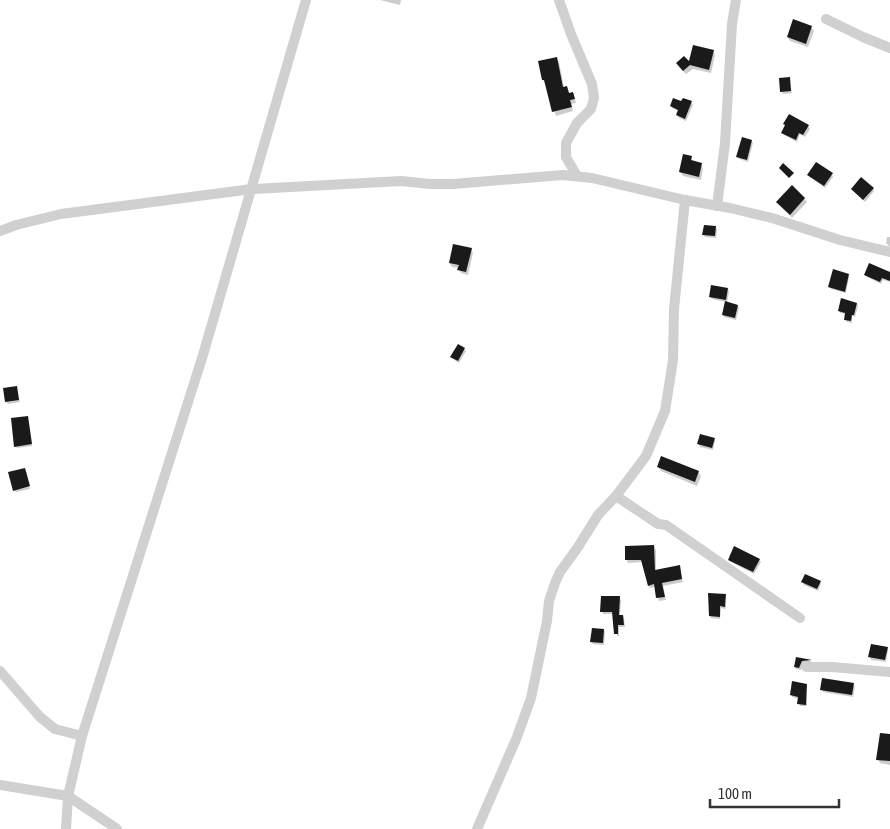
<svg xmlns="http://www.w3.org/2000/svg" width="890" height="829" viewBox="0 0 890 829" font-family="'Asap Condensed',sans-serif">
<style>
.shadow{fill:#0003}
.building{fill:#1a1a1a}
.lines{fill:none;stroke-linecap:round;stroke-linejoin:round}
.street{stroke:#d0d0d0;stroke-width:10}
</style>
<rect width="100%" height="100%" fill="#fff"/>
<g class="shadow">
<polygon points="380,0 401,0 400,5"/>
<polygon points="811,27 814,31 808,47 790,41 788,37"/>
<polygon points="713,51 715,55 711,73 693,69 686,74 679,67 690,64"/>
<polygon points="556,58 559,62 564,88 566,88 569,94 573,93 576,103 571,104 573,111 556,116 546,84 543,80 540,62"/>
<polygon points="789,78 792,93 783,94 782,92"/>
<polygon points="691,102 693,105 686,121 679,118 677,115 679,111 672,108 671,106 682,103"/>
<polygon points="808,126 810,129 805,137 800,134 797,142 784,135 783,133"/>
<polygon points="751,141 753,143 748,162 739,159 738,157"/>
<polygon points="691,157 693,161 701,164 703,168 701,180 683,176 680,172"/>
<polygon points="832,174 833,177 825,188 808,175"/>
<polygon points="852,189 873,189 874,191 865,202"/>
<polygon points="804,198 807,202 792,218 777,202"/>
<polygon points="716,227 717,230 716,238 705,237 704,234"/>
<polygon points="887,237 890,237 890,247 886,243"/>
<polygon points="471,249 473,253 468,275 461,273 459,268 452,267 450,263"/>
<polygon points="890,273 890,282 883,280 881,284 867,277 865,275"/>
<polygon points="848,275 849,277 846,293 831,289 830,287"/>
<polygon points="728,289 729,292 727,303 738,306 739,308 736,320 724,317 723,315 726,302 712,299 710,297"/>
<polygon points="857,304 858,306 855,317 852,316 852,323 847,322 846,314 840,313 839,311"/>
<polygon points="464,349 466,351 459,363 453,359 452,357"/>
<polygon points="17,388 20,402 8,404 6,402"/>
<polygon points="28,420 32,446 17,448 16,446"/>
<polygon points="714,439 715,441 713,450 700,447 699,444"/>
<polygon points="658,467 698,472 701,476 697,486 661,471"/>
<polygon points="26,471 30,489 16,492 14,490"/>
<polygon points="654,546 656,550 656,571 679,566 683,582 663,586 666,600 659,601 655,587 650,588 649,585 643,562 628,563 627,560"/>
<polygon points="729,560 759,560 761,562 754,574 731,562"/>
<polygon points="803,582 820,582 821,584 818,591 804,585"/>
<polygon points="725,595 726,609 721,608 720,619 711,618 710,616"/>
<polygon points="619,598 621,600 620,616 623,616 624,618 625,627 619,627 619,636 617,636 613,614 603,614 602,611"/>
<polygon points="604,630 605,632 604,645 593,644 591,641"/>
<polygon points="887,648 888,650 886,662 871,660 870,657"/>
<polygon points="797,658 811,661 811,662 803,664 801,670 796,669 795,667"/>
<polygon points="853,684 855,687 853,697 823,692 822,690"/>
<polygon points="806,685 807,706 800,706 799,699 792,697 791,695"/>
<polygon points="890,735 890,765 880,763 878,759"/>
</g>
<g class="building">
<polygon points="793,19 812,26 806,44 787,37"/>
<polygon points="693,45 714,50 709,70 690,65 683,71 676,63 684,56 689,61"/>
<polygon points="557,57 563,87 567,86 569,93 573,92 575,99 570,100 572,107 552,112 544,80 542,80 538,61"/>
<polygon points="790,77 791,91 780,92 779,78"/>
<polygon points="673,98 681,101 683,98 692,101 685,119 676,115 678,110 670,106"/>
<polygon points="789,114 809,125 803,135 799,133 796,140 781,133 785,125 783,124"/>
<polygon points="742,137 752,140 747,160 736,157"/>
<polygon points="683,154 692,156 691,160 702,163 699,177 679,172"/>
<polygon points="816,162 833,173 824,186 807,175"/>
<polygon points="783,163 794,173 789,178 779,168"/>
<polygon points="861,177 874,188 863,200 851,189"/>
<polygon points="792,185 805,198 790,215 776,202"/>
<polygon points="704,225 716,226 715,236 702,235"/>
<polygon points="453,244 472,248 466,272 457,270 459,265 449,263"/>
<polygon points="869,263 890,272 890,281 882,278 880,282 864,275"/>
<polygon points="833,269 849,274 845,292 828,287"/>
<polygon points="711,285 728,288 726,300 709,297"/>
<polygon points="841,298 857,303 854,315 852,315 851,321 844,320 845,313 838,311"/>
<polygon points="725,301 738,305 735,318 722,315"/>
<polygon points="458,344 465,348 458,361 450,357"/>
<polygon points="17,386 19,400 5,402 3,388"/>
<polygon points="28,416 32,444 14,447 11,418"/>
<polygon points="700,434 715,438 712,448 697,444"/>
<polygon points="661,456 699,471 695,482 657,467"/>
<polygon points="25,468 30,486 13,491 8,472"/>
<polygon points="654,545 655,570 680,565 682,579 662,583 665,597 656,598 654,584 648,586 641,560 625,560 625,546"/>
<polygon points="734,546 760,559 753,572 728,560"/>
<polygon points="805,574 821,581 817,589 801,582"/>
<polygon points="708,593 726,594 725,607 720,606 720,617 709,616"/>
<polygon points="601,596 620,596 619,615 623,615 624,625 618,625 618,634 614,634 612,612 600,612"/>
<polygon points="592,628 604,629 603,643 590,642"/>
<polygon points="871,644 888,647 885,660 868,657"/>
<polygon points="796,657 812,660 802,661 799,668 794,667"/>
<polygon points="822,678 854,683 852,695 820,690"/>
<polygon points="792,681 807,684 806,705 797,704 798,697 790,695"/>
<polygon points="880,733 890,734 890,761 876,760"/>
</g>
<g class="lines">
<g class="street">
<polyline points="559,0 571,34 592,84 594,98 591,109 577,123 566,143 566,157 577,176"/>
<polyline points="826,19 863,37 890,48"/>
<polyline points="717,206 725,143 732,24 736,0"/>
<polyline points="0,231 16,225 61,214 252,189 401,181 430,184 453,184 563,175 592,178 685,200 730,208 772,218 840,240 890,252"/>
<polyline points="616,496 658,524 666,525 800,618"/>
<polyline points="806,667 832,667 890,672"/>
<polyline points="0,671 40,717 55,729 82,736"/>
<polyline points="0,785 68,796 117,829"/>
<polyline points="66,829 68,796 82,736 203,355 306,0"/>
<polyline points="477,829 517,737 531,698 547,621 549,601 555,583 560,572 578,547 598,515 616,496 646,456 665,411 673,360 674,309 685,200"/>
</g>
</g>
<path d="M710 799v8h129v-8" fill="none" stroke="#333333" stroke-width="2.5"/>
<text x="718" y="799" font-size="15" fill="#333333" stroke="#ffffff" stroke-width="4" paint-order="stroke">100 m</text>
</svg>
